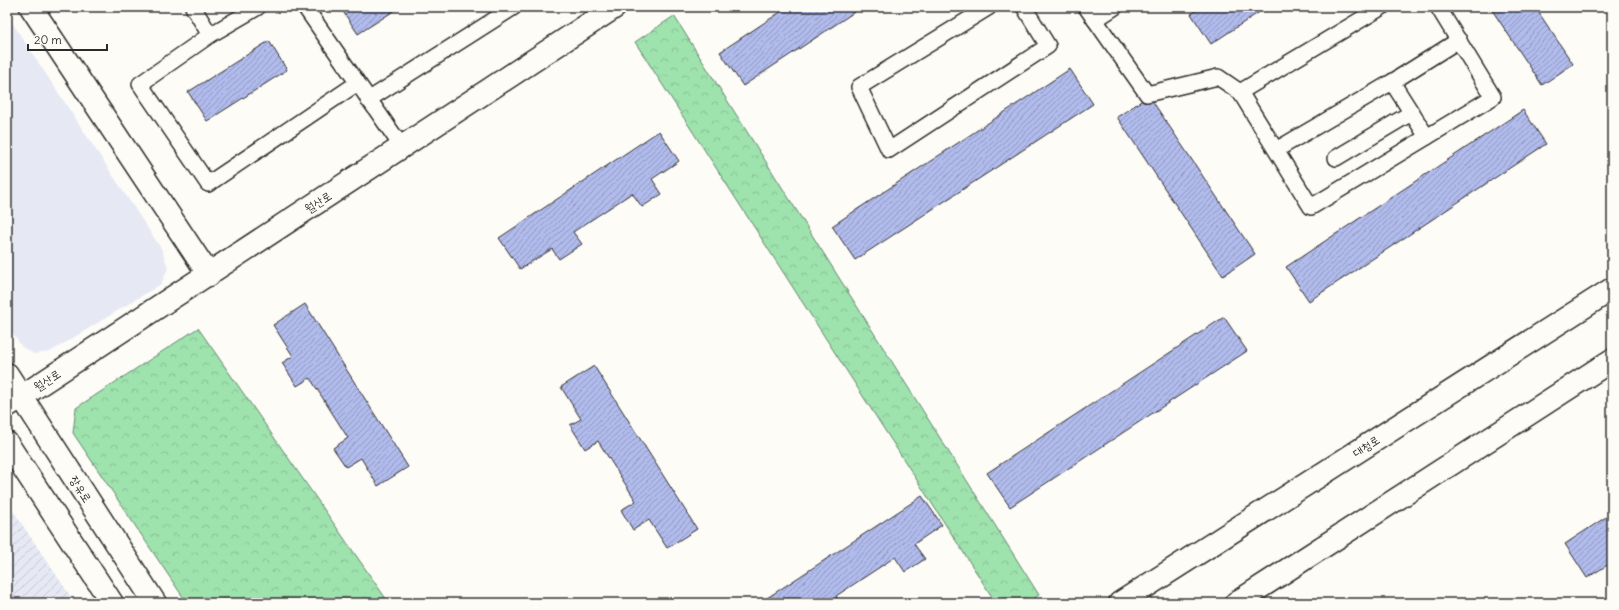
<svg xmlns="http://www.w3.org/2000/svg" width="1619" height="610" viewBox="0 0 1619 610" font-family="Delius,'Poor Story',sans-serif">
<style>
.built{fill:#e6e8f4}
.industrial{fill:url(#industrial-furrows)}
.park{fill:url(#park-crowns);stroke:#64866c}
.building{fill:url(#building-hatch);stroke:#2b2b2b}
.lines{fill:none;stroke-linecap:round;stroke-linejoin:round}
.service-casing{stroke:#2b2b2b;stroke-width:18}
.minor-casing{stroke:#2b2b2b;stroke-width:25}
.tertiary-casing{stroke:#2b2b2b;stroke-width:25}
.secondary-casing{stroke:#2b2b2b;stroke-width:25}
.service{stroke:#fdfcf7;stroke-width:15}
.minor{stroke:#fdfcf7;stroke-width:22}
.tertiary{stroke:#fdfcf7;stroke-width:22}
.secondary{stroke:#fdfcf7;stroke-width:22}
.labels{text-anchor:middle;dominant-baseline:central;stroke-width:3;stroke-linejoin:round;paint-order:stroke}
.street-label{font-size:12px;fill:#2b2b2b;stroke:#fdfcf7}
</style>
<defs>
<pattern id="industrial-furrows" width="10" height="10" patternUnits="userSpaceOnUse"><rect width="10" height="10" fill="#e6e8f4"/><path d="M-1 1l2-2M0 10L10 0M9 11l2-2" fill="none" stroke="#c5c7d1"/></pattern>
<pattern id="park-crowns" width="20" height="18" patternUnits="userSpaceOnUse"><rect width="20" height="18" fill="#9ee2ad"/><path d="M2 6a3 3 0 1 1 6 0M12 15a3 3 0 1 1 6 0" fill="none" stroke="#88c295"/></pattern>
<pattern id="building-hatch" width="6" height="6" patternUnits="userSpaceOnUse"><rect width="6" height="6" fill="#b1bbec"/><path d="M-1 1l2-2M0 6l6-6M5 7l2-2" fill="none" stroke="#9098bf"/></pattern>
</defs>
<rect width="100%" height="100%" fill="#fdfcf7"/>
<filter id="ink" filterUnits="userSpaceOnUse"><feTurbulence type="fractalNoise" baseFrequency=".025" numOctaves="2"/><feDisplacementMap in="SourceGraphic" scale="8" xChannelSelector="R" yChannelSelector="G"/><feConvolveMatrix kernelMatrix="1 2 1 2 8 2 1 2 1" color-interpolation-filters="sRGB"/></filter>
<g filter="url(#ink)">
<polygon class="built" points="7,15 162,250 168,268 161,284 50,352 34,354 22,347 7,325"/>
<polygon class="industrial" points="7,502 75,603 7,603"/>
<g class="park">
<polygon points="674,16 1039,595 1027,603 996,603 635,42"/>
<polygon points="198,328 389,603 187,603 73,433 76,408"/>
</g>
<g class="building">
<polygon points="340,7 400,7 358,34"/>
<polygon points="788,7 862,7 743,86 720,52"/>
<polygon points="1202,7 1267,7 1211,44 1191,14"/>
<polygon points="1490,7 1535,7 1573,64 1542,85"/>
<polygon points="269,41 287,70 207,121 188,92"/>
<polygon points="1070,69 1093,104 855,260 832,226"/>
<polygon points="1149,96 1255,254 1223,276 1117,117"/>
<polygon points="1523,110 1546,144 1309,301 1286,267"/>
<polygon points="659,131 679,161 652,179 662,194 642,207 632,193 573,232 582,244 559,259 552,249 520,269 499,238"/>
<polygon points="305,304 408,467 378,486 361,458 346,467 333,448 348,438 310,378 297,386 282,363 293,356 273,325"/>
<polygon points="1224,317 1247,351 1010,507 987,473"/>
<polygon points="594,366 697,529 667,548 649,520 633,530 621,510 636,501 598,441 585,449 570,425 581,419 561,387"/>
<polygon points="922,496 942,525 914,544 925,559 905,572 895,557 836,596 840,603 761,602"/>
<polygon points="1612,513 1612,562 1587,578 1565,544"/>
</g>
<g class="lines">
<defs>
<g id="service">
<polyline points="193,7 210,35"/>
<polyline points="258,7 210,35 140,84 208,184 356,84"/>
<polyline points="305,7 402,147"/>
<polyline points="989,7 859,87 889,150 1048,46 1024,7"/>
<polyline points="1086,7 1147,94 1218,77 1240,92 1311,207 1493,97 1438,7"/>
<polyline points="1095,20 1115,7"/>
<polyline points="1392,82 1459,40"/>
<polyline points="1240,92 1382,7"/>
<polyline points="368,100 514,7"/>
<polyline points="1276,150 1392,82 1427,137"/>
<polyline points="1336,158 1411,113"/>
</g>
<polyline id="minor" points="31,7 209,275"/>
<polyline id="tertiary" points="7,406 615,7"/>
<g id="secondary">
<polyline points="7,374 155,603"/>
<polyline points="7,443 112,603"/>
<polyline points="1120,603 1612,289"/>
<polyline points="1236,603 1612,360"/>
</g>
</defs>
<use href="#service" class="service-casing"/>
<use href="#minor" class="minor-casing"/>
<use href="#tertiary" class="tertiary-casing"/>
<use href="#secondary" class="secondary-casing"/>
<use href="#service" class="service"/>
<use href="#minor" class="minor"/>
<use href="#tertiary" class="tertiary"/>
<use href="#secondary" class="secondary"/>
</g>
</g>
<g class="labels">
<g class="street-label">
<text transform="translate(318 202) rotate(-33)">월산로</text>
<text transform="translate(47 380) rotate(-33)">월산로</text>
<text transform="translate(1366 446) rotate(-33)">대청로</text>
<text transform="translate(81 489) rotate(57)">장유로</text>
</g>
</g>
<rect width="1619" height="610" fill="none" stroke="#fdfcf7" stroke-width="24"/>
<rect x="12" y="12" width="1595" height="586" fill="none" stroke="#2b2b2b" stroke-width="1.5" filter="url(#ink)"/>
<path d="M28 44v6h79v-6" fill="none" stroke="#2b2b2b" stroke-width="2"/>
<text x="34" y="44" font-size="12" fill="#2b2b2b" stroke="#fdfcf7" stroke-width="3" paint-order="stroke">20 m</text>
</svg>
